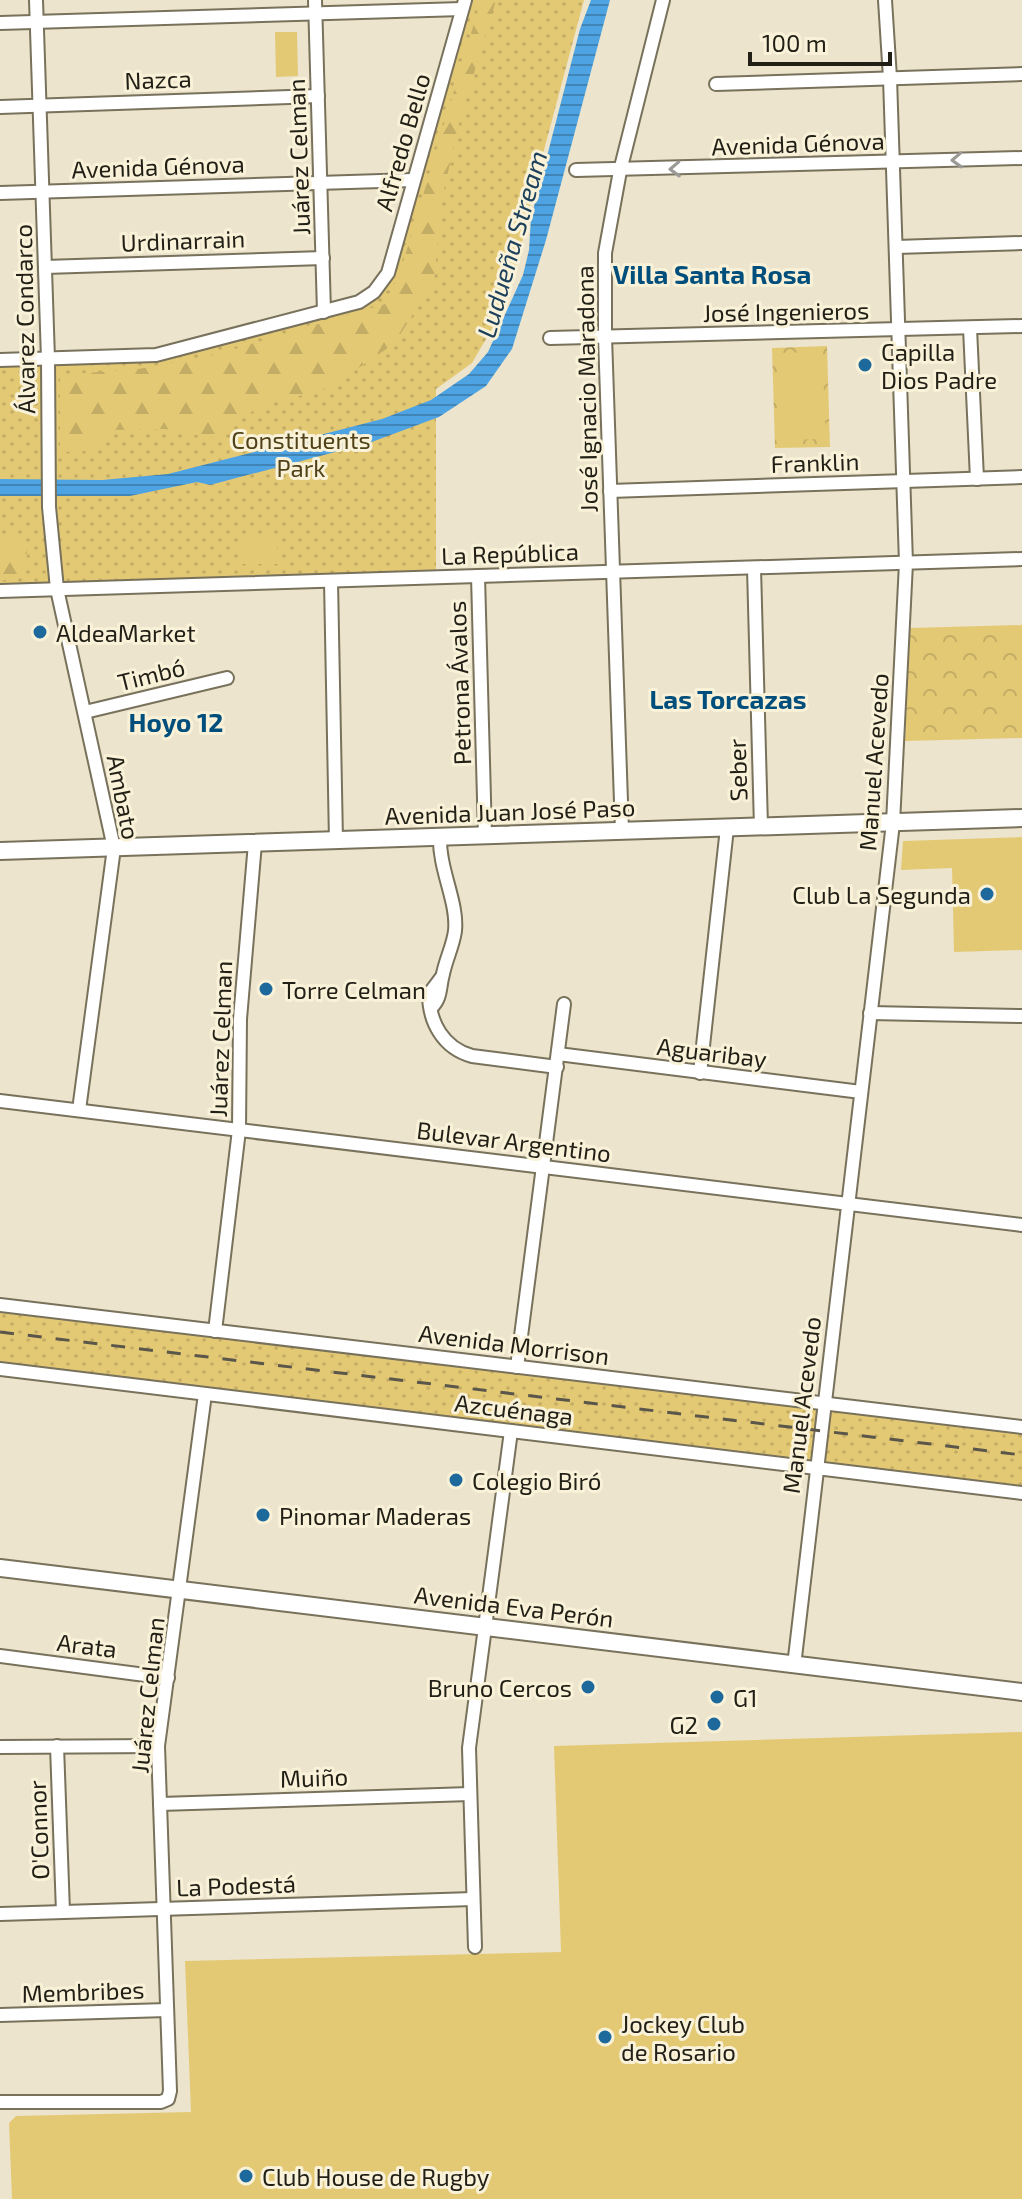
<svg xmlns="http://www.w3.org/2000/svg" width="1022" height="2199" viewBox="0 0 1022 2199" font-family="'Exo 2',sans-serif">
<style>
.grass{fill:url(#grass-dots)}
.forest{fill:url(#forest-firs)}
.park{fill:url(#park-crowns)}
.pitch{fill:#e4c975}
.water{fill:url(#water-rules)}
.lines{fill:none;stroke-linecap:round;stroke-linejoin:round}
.minor-casing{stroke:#78715b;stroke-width:16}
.major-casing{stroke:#78715b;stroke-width:20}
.minor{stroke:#fff;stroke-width:12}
.major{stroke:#fff;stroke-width:16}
.rail{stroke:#5a5649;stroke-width:3;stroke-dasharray:14 14;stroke-linecap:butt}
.oneway{stroke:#9b9a96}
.poi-dot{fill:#1d699c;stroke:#f9f2d9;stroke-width:3}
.labels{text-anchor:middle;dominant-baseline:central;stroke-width:6;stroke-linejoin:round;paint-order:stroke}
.street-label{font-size:24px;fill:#211f16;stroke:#f9f2d9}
.poi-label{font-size:24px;fill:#211f16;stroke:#f9f2d9;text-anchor:start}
.park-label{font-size:24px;fill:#4f4218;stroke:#f9f2d9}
.water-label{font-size:26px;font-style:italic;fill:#1e415b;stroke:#f9f2d9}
.neighbourhood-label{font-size:26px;font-weight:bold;fill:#004e7b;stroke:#f9f2d9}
</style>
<defs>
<pattern id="grass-dots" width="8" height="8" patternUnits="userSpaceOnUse" patternTransform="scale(2)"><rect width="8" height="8" fill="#e4c975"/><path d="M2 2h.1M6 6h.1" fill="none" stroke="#c3ac64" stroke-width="1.8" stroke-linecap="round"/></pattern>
<pattern id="forest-firs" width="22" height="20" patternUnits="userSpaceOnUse" patternTransform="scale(2)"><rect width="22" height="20" fill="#e4c975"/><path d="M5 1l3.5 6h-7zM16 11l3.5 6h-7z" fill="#c3ac64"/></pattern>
<pattern id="park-crowns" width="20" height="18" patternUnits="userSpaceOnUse" patternTransform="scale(2)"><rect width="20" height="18" fill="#e4c975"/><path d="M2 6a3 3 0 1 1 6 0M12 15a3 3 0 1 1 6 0" fill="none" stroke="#c3ac64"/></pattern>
<pattern id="water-rules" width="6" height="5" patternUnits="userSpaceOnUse" patternTransform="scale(2)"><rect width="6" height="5" fill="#4ea4e2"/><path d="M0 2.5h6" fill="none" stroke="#4085b6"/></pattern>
</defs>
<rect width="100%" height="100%" fill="#ece4cc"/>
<g class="grass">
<polygon points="465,0 584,0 536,180 516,269 496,322 472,363 436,389 436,578 0,591 0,360 156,355 359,302 388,273"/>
<polygon points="0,1305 1022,1427 1022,1493 0,1369"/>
</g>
<g class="forest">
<polygon points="481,0 496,0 459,123 442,199 434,280 395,343 331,387 259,407 212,438 165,429 108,430 88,451 60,452 60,375 138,369 218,354 385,304 400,273"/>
<polygon points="0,537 13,537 28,544 24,576 0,581"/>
</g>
<g class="park">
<polygon points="827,346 830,447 775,448 772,348"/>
<polygon points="1022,625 1022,738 905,741 910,628"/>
</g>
<g class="pitch">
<polygon points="275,32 297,32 298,76 276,77"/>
<polygon points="822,352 826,439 781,440 778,353"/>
<polygon points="277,537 278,564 241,564 241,538"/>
<polygon points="1022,837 1022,950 954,952 952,868 901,870 903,841"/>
<polygon points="1022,1732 1022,2199 12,2199 9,2123 16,2116 191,2112 185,1961 561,1952 554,1746"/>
</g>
<polygon class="water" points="591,0 610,0 546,240 512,349 486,386 439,417 369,443 210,485 197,482 130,496 0,496 0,479 102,480 168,474 382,419 431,400 469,374 488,352 523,275 529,250 531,218 580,29"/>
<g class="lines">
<defs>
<g id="minor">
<polyline points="36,0 48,359 49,507 57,589 114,848 79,1110"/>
<polyline points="315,0 324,312"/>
<polyline points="0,23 462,9"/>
<polyline points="716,84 1022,74"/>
<polyline points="0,107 318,96"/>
<polyline points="576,170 1022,158"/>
<polyline points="0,193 413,180"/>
<polyline points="896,247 1022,243"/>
<polyline points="45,267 323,258"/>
<polyline points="970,328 977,479"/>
<polyline points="550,338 1022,326"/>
<polyline points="0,360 156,355 359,302 374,292 388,273 465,0"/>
<polyline points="610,491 1022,477"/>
<polyline points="754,568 761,827"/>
<polyline points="478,576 485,836"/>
<polyline points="331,581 336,841"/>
<polyline points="0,591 1022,559"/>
<polyline points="85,712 227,678"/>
<polyline points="622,831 605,337 605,253 620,171 663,0"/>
<path d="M441,978L429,994C429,1022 443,1048 472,1056L557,1067"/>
<path d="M431,1008C442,997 439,988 443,974C446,959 453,946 455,931C458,902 439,870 440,837"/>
<polyline points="870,1013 1022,1016"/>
<polyline points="558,1054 861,1092"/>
<polyline points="700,1073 727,828"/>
<polyline points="0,1101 1022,1225"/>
<polyline points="0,1305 1022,1427"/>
<polyline points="215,1331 239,1130 240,1019 255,843"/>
<polyline points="517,1367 564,1004"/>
<polyline points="0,1369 1022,1493"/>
<polyline points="0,1656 168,1678"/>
<polyline points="794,1666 893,823 906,563 890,78 885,0"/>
<polyline points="57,1746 63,1912"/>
<polyline points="0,1747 158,1746"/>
<polyline points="160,1804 470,1794"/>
<polyline points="0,1914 473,1899"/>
<polyline points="475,1947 469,1748 511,1431"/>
<polyline points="0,2015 167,2010"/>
<polyline points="0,2102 161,2102 168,2099 170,2091 158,1746 205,1394"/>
</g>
<g id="major">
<polyline points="0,851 1022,818"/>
<polyline points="0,1568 1022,1692"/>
</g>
</defs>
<use href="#minor" class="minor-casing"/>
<use href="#major" class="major-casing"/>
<use href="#minor" class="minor"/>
<use href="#major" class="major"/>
<polyline class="rail" points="0,1332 1022,1455"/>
</g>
<defs><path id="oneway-chevron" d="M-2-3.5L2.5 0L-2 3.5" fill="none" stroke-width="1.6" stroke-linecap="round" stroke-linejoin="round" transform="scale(2)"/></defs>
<g class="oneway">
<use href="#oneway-chevron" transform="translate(957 160) rotate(178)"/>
<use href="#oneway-chevron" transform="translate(675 169) rotate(178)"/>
</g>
<g class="poi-dot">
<circle cx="865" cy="365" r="8"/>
<circle cx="40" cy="632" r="8"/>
<circle cx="987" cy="894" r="8"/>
<circle cx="266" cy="989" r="8"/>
<circle cx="456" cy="1480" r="8"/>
<circle cx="263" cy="1515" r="8"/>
<circle cx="588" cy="1687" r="8"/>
<circle cx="717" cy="1697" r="8"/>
<circle cx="714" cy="1724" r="8"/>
<circle cx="605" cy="2037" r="8"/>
<circle cx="246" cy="2176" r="8"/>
</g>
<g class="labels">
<g class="street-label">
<text transform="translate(158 79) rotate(-2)">Nazca</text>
<text transform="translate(402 142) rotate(-74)">Alfredo Bello</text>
<text transform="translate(798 143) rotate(-2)">Avenida Génova</text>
<text transform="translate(298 157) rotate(-92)">Juárez Celman</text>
<text transform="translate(158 166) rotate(-2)">Avenida Génova</text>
<text transform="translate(183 240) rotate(-2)">Urdinarrain</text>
<text transform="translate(786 311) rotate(-1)">José Ingenieros</text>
<text transform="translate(24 319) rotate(-91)">Álvarez Condarco</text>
<text transform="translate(586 389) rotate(-91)">José Ignacio Maradona</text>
<text transform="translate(815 462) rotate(-2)">Franklin</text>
<text transform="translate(510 553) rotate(-2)">La República</text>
<text transform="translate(151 674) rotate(-14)">Timbó</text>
<text transform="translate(459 683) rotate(-92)">Petrona Ávalos</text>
<text transform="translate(873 762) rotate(-86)">Manuel Acevedo</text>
<text transform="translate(737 770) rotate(-92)">Seber</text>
<text transform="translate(124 797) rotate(79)">Ambato</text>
<text transform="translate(510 811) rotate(-2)">Avenida Juan José Paso</text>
<text transform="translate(220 1039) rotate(-88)">Juárez Celman</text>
<text transform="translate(712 1052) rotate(7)">Aguaribay</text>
<text transform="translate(514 1141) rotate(7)">Bulevar Argentino</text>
<text transform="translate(514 1344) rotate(7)">Avenida Morrison</text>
<text transform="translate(801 1405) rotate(-83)">Manuel Acevedo</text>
<text transform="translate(514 1409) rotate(7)">Azcuénaga</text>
<text transform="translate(514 1606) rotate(7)">Avenida Eva Perón</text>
<text transform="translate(87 1645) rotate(7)">Arata</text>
<text transform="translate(147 1695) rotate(-84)">Juárez Celman</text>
<text transform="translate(314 1777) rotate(-2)">Muiño</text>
<text transform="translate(38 1830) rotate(-92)">O'Connor</text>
<text transform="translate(236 1885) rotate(-2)">La Podestá</text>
<text transform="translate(83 1991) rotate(-2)">Membribes</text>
</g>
<g class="poi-label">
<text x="881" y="351">Capilla<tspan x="881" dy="28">Dios Padre</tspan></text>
<text x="56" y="632">AldeaMarket</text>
<text x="971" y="894" text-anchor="end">Club La Segunda</text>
<text x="282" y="989">Torre Celman</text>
<text x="472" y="1480">Colegio Biró</text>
<text x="279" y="1515">Pinomar Maderas</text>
<text x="572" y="1687" text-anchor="end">Bruno Cercos</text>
<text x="733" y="1697">G1</text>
<text x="698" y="1724" text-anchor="end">G2</text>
<text x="621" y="2023">Jockey Club<tspan x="621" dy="28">de Rosario</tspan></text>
<text x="262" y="2176">Club House de Rugby</text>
</g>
<g class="park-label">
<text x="301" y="439">Constituents<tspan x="301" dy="28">Park</tspan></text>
</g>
<g class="water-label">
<text transform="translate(511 244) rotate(-74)">Ludueña Stream</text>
</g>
<g class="neighbourhood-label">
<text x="712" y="273">Villa Santa Rosa</text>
<text x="728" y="698">Las Torcazas</text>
<text x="176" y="721">Hoyo 12</text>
</g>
</g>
<path d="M750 52v12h140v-12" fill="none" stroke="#211f16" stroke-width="4"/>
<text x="762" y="52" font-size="24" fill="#211f16" stroke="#f9f2d9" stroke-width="6" paint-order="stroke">100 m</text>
</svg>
